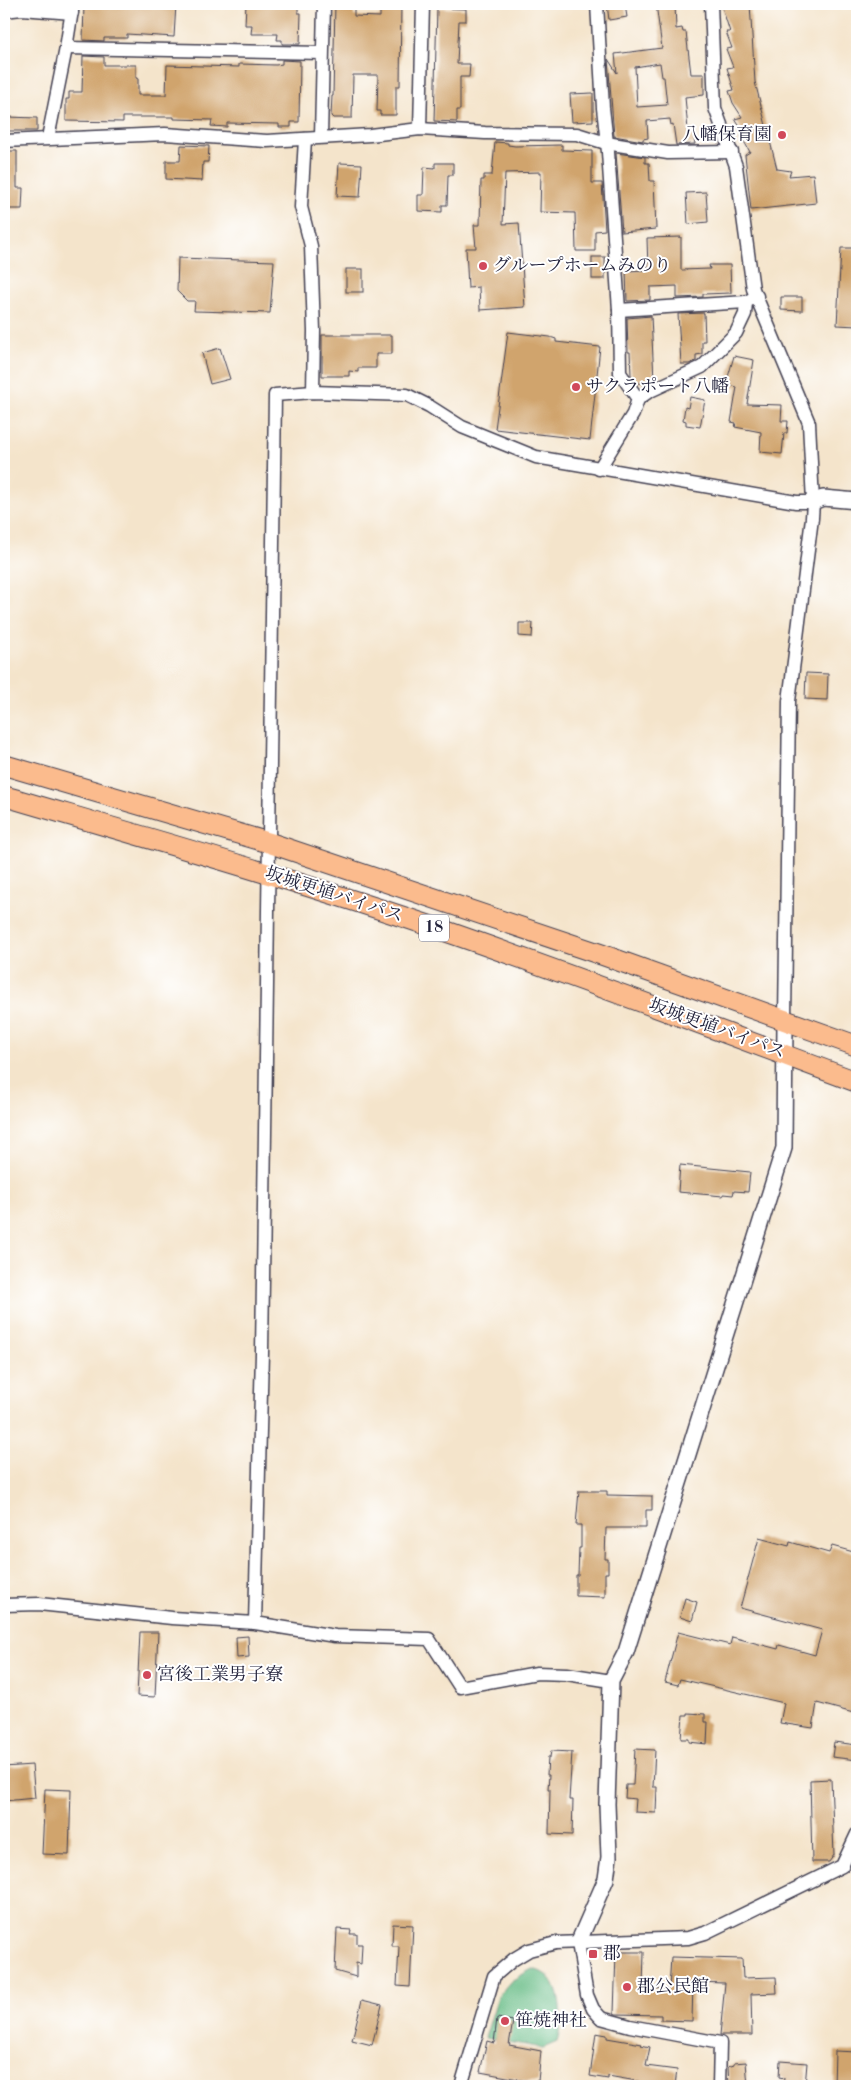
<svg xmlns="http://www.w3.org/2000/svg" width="861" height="2090" viewBox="0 0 861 2090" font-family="'Old Standard TT','Noto Serif JP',serif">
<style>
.forest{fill:#6ebf8b;stroke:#487063}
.building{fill:#d0a46d;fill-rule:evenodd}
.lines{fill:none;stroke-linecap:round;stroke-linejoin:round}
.minor-casing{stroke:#423f51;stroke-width:15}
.tertiary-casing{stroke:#423f51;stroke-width:18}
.trunk-casing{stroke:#423f51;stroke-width:22}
.minor{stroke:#fff;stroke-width:12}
.tertiary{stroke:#fff;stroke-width:15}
.trunk{stroke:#fbbb8d;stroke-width:20}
.poi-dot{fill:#d1495b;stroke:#fff;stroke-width:2}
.labels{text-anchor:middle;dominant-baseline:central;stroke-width:4;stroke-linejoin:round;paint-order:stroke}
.shield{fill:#fff;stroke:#646476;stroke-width:1}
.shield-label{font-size:16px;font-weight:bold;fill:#22223b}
.poi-label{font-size:18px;fill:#22223b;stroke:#fff;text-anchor:start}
.street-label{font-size:18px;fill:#22223b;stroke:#fff}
</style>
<rect width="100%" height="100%" fill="#fff"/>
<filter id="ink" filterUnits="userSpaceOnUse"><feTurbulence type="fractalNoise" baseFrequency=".02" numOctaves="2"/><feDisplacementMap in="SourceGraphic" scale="10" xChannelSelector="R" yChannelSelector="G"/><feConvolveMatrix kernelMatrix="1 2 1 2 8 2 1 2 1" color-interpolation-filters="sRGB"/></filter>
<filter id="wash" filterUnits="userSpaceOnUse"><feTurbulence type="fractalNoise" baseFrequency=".0096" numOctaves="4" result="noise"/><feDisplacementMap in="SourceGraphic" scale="20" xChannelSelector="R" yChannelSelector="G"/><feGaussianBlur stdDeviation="1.12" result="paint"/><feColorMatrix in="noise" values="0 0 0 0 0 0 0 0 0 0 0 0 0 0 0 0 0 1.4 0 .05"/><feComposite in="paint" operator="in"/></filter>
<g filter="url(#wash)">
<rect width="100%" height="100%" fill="#f4e4cb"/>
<path class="forest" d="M532,1969C536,1970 540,1971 543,1973C563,1984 563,2023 557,2042L543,2048L485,2038L498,1996L511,1981Z"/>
<g id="blocks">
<g class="building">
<polygon points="84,4 176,4 174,37 127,34 127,38 104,38 104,41 83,40"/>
<polygon points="246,4 298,4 298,13 301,13 300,44 282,44 282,40 277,40 278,34 251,34 252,25 245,25"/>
<polygon points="335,4 354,4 354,16 380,17 380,4 401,4 400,86 396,86 396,115 380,115 380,111 377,111 378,75 353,75 352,118 333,118 331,116 332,96 333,96"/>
<polygon points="607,4 625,5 627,17 609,20"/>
<path d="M656,4H675L676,29L682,28L683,32H686L691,74H704V95L685,97L688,130L693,129L695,144L676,145L673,124L671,125L670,119L647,121L648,138L643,139V141L614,136L608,59L617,73L615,54L662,48ZM660,63L662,77H664L667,105L637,107L635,67Z"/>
<polygon points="721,4 750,4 755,82 777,169 791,171 789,176 813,174 816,203 751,210 745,155 750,152 741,136 745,135 735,119 742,117 733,103 729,91 734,90 727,68 733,67 726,49 732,48 726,32 730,32"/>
<polygon points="437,8 466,9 466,21 459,21 457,64 470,64 469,77 460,77 460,110 457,110 457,122 434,121"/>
<polygon points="83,56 104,57 104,65 136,65 136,78 138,79 138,95 166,95 167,65 239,67 239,64 276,65 282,64 282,60 300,61 299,122 291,122 291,127 279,127 279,124 227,123 227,127 211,126 212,120 174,119 174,117 123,117 123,122 66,121 66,99 69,99 69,92 82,92"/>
<polygon points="593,93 593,121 572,122 570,94"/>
<polygon points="7,117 37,118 37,131 6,131"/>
<polygon points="495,142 508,143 508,145 515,146 562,145 562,150 592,151 592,183 602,183 605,230 595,231 595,251 576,251 575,213 540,212 541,172 505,173 503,224 519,223 525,307 480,310 479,287 468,288 466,248 476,248 474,225 480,225 481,180 484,180 484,175 492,175"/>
<polygon points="181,145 209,146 208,162 203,162 202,181 166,179 166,161 180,161"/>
<polygon points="4,151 17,151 17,188 23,188 22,209 4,209"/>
<polygon points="616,153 645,157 645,163 649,163 650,181 654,181 656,229 622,232"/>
<polygon points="339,163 362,164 360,197 337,196"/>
<polygon points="435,163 453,163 453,175 448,175 447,205 442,205 442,212 418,211 418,195 423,195 424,167 435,168"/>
<polygon points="706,192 708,222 688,224 686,193"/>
<polygon points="681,237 681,270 710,269 709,265 730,265 731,293 703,294 703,297 677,298 677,286 650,287 650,300 627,301 626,271 648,270 647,238"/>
<polygon points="841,248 857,248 857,326 837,325"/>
<rect x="592" y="257" width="13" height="22"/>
<polygon points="178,258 274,261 270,313 194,311 195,301 187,301 177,291"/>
<rect x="346" y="269" width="17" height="23"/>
<polygon points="781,297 802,297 802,311 781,310"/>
<polygon points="704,313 705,341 702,341 702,354 696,355 696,361 689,364 681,364 678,314"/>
<polygon points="651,316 654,380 649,383 637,383 631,375 630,352 628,352 627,318"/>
<polygon points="508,332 550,337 556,339 556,342 600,347 590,440 495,429"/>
<polygon points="322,335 392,335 392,354 376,354 376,368 358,368 358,372 349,371 349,376 322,376"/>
<polygon points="220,348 230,379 210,384 202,353"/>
<polygon points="734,356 754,360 747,404 782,405 781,421 788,421 787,433 784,433 782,454 760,452 761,432 735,427 736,423 731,422 737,387 726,384"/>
<polygon points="690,397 705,400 700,427 686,425 686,421 683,420 685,407 688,408"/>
<polygon points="519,623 533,623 532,637 519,636"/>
<polygon points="806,673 828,674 827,700 805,699"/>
<polygon points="680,1165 750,1172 748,1192 734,1191 733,1195 723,1194 723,1196 678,1192"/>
<polygon points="579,1491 607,1491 607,1495 652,1496 652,1510 646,1510 646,1528 606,1528 605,1559 608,1559 608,1573 605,1573 605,1597 576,1596 576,1575 578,1575 579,1548 581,1548 581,1525 576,1525"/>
<polygon points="759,1538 789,1546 790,1542 829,1553 832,1546 857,1553 857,1714 817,1703 813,1728 780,1723 784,1703 680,1679 678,1685 665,1682 678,1632 730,1645 732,1637 778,1649 779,1645 815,1655 822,1630 740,1608"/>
<polygon points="685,1598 697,1602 692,1621 680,1617"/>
<polygon points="140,1632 158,1632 155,1697 137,1696"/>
<polygon points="248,1636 249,1657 237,1658 236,1637"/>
<polygon points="688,1713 705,1714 705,1722 708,1722 707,1744 689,1742 689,1739 681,1739 683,1715 688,1715"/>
<polygon points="834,1742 857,1745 857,1760 832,1757"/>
<polygon points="635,1749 655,1750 653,1787 657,1787 656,1813 635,1812 636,1799 625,1798 626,1785 633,1785"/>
<polygon points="551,1751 572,1752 569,1800 573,1800 572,1835 549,1834 550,1789 548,1789 549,1775 547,1775 548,1757 550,1757"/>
<polygon points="32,1765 35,1798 4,1801 4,1767"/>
<polygon points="831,1779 834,1855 829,1862 812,1862 810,1780"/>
<polygon points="45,1789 71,1790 69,1855 42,1854"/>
<polygon points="393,1924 413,1925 410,1987 397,1986 399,1946 392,1946"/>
<polygon points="337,1929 351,1930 350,1934 357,1934 357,1944 362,1944 361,1964 356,1963 356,1977 335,1971"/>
<polygon points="616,1952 644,1952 643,1988 669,1989 671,1957 742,1959 743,1978 776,1977 777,1993 751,1994 752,2035 720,2035 725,1983 693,1982 692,2021 661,2020 661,2015 616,2014 614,2013"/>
<polygon points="362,2000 382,2005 372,2045 352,2040"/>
<polygon points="497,2018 513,2021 509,2045 541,2051 538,2081 518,2080 518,2079 480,2072 487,2041 494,2043"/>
<polygon points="596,2033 607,2035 607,2038 642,2044 641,2045 650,2047 646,2066 677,2070 675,2086 653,2086 654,2084 608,2076 608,2079 590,2076"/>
<polygon points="835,2051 857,2052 854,2086 834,2086"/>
<polygon points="780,2061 807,2063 805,2086 783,2086 784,2078 779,2077"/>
<polygon points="746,2062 748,2086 729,2086 728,2067 734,2065 734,2063"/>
</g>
</g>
</g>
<g filter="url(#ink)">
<use href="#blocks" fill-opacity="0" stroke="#423f51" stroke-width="1"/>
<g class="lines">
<defs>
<g id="minor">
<polyline points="597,4 603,108 608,152 619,310 620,373 638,399"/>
<polyline points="711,4 715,108 736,166 753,289 809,423 813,502 812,518 789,701 785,1021"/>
<polyline points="4,11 22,9 72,13"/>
<polyline points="66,48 322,53"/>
<polyline points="420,129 423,4"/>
<polyline points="321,137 324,4"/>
<polyline points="48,138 66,48 73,4"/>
<polyline points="305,139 301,207 311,246 314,331 313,392"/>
<polyline points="4,141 165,134 267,141 370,135 420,129 485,133 577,134 606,143 668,153 732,152"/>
<polyline points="619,310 746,302"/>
<polyline points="599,469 633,414 638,399 648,392 702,367 736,333 745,314 746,302 757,296"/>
<polyline points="4,1605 39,1604 172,1618 255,1623"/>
<polyline points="611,1681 567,1674 537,1673 460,1687 429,1639 335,1636 255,1623 262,1353 275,395 313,392 407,395 429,406 462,427 536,457 796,502 813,502"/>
<polyline points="578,1943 587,1995 593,2009 601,2018 630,2026 720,2043 719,2086"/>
<polyline points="461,2086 494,1976 514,1959 529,1950 556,1943 688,1938 705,1933 842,1866 857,1834"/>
</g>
<g id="tertiary">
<polyline points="813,502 823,498 857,501"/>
<polyline points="578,1943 606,1879 609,1857 607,1804 611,1681 626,1652 784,1148 785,1021"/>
</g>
<g id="trunk">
<polyline points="4,765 270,843 603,955 857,1046"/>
<path d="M4,796C151,839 300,881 445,931C583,979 720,1031 857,1082"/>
</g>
</defs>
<use href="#minor" class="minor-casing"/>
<use href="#tertiary" class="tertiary-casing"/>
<use href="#trunk" class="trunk-casing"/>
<use href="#minor" class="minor"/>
<use href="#tertiary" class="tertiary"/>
<use href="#trunk" class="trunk"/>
</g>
</g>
<g class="poi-dot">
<circle cx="782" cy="135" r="5"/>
<circle cx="483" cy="266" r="5"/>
<circle cx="576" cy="387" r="5"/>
<circle cx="147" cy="1675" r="5"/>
<rect x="588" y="1949" width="10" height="10" rx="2.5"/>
<circle cx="627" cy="1987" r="5"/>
<circle cx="505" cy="2021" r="5"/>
</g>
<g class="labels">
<rect class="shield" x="419" y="914.5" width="30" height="27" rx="4"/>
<g class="shield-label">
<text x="434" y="928">18</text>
</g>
<g class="poi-label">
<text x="772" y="135" text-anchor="end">八幡保育園</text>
<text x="493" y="266">グループホームみのり</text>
<text x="586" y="387">サクラポート八幡</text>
<text x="157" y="1675">宮後工業男子寮</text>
<text x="603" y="1954">郡</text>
<text x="637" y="1987">郡公民館</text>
<text x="515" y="2021">笹焼神社</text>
</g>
<g class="street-label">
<text transform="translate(334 895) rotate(18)">坂城更埴バイパス</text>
<text transform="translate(717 1029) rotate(20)">坂城更埴バイパス</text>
</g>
</g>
<rect width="861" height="2090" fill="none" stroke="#fff" stroke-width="20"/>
</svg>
